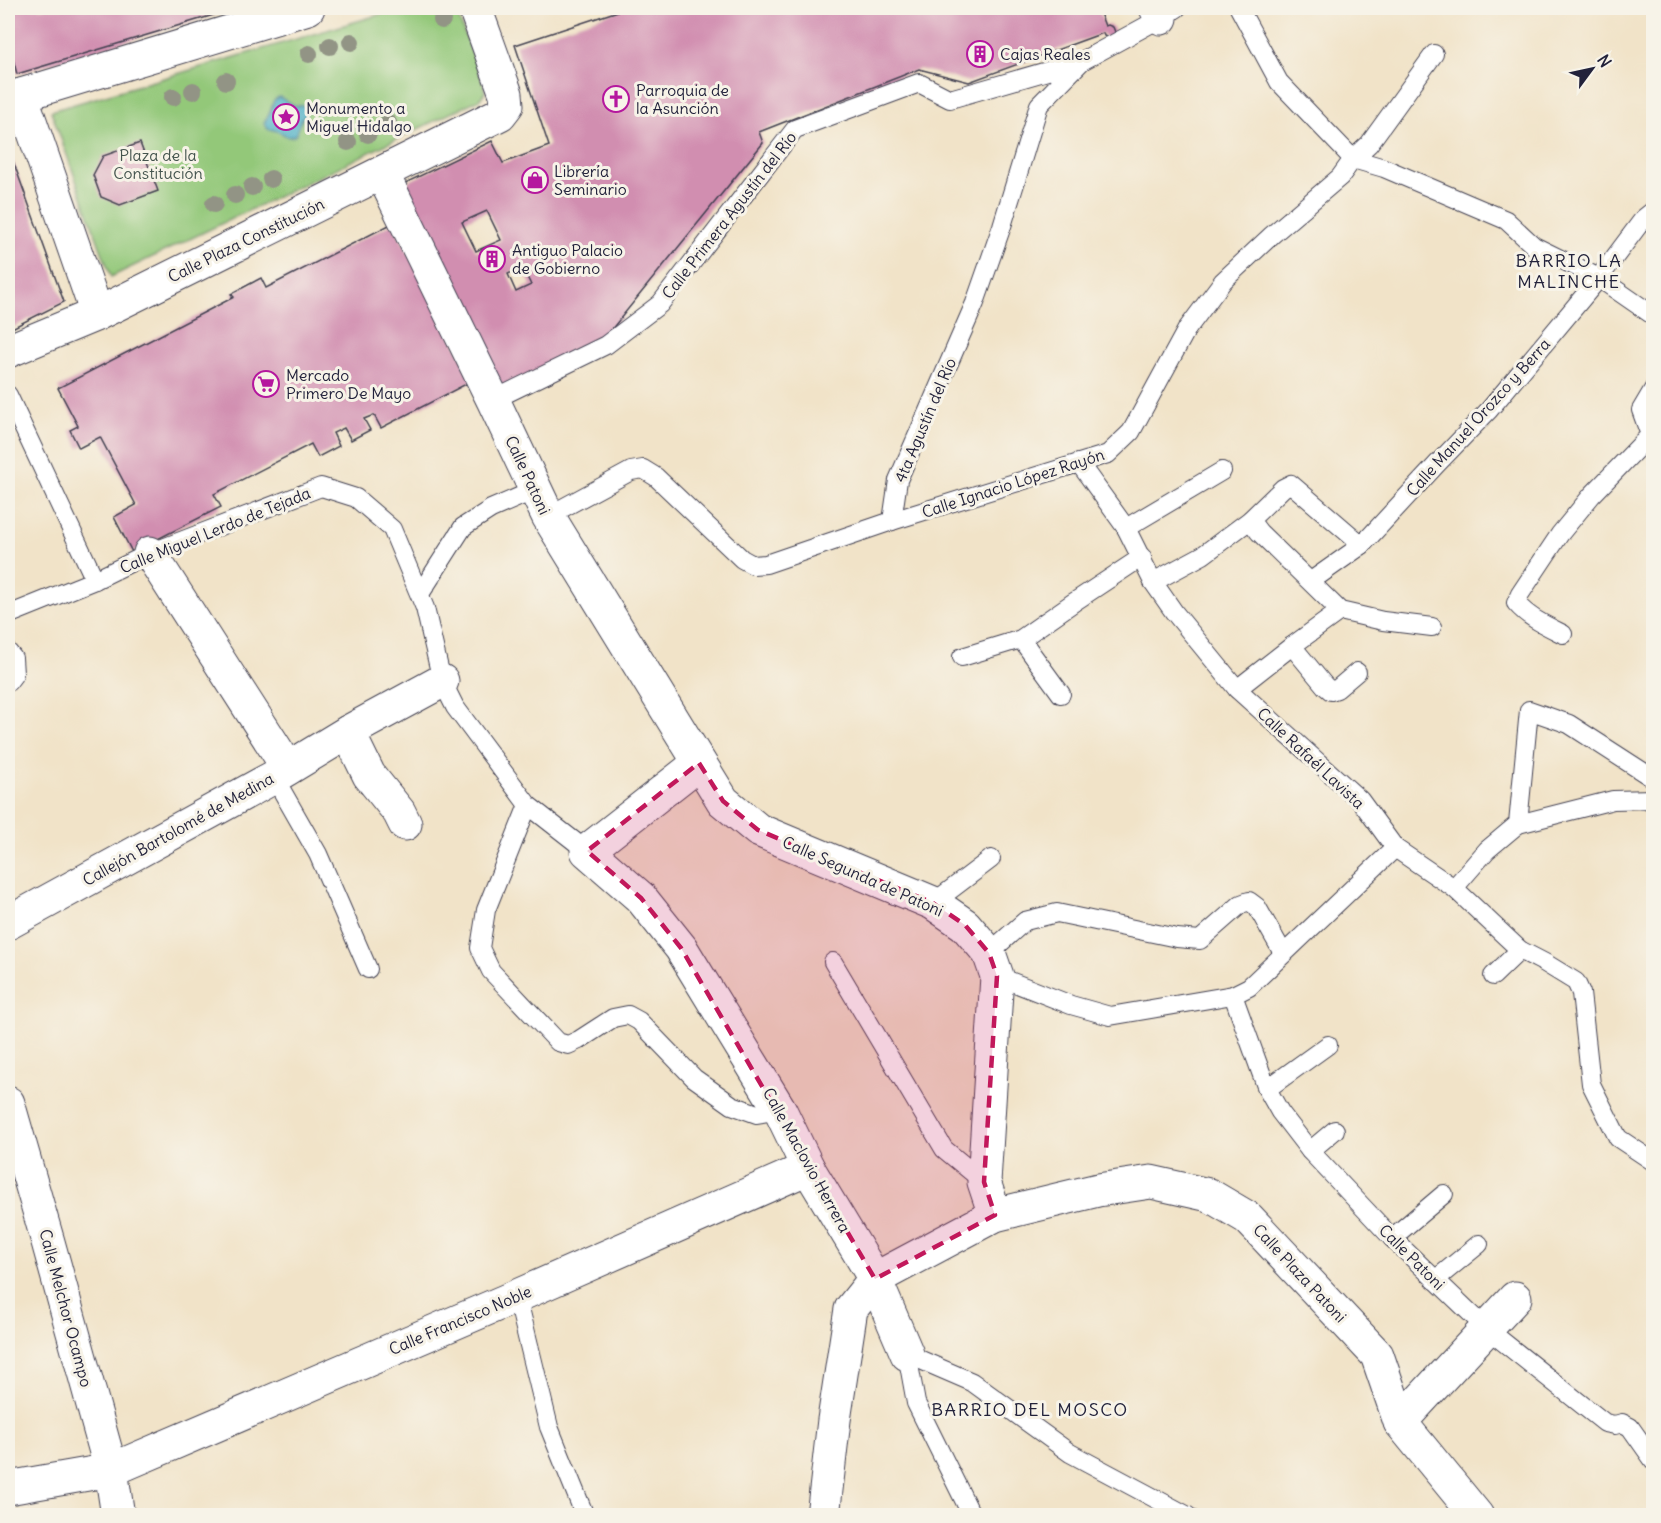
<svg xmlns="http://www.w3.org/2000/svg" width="1661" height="1523" viewBox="0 0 1661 1523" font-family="Delius,sans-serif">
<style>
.green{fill:#93c879;stroke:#5a755a;stroke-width:1.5}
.water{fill:#47aec6;stroke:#346880;stroke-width:1.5}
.building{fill:#d18eb0;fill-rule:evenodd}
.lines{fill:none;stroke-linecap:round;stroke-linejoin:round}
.lane-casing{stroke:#413f50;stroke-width:20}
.street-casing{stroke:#413f50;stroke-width:35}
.secondary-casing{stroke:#413f50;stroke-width:35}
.lane{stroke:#fff;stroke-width:18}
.street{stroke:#fff;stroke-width:33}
.secondary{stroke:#fff;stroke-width:33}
.tree{fill:#929485}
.marked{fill:#c2185b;fill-opacity:0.2;stroke:#c2185b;stroke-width:4.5;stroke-dasharray:12 8;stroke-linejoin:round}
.labels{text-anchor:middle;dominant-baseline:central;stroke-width:6;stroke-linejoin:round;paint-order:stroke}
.poi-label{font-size:16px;fill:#22223b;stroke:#f7f3e8;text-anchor:start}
.park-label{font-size:16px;fill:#44544e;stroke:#f7f3e8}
.street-label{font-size:16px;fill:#22223b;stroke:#f7f3e8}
.neighbourhood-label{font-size:18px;letter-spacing:1.5px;fill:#22223b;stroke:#f7f3e8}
</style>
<rect width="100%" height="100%" fill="#f7f3e8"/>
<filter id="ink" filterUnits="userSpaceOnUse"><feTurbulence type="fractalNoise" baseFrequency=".0167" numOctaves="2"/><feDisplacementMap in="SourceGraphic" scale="12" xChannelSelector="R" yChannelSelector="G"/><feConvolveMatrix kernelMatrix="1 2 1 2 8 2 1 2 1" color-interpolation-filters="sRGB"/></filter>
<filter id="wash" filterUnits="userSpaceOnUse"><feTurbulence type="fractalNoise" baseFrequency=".008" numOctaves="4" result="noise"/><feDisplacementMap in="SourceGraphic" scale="24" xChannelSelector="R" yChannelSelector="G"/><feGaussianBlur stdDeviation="1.35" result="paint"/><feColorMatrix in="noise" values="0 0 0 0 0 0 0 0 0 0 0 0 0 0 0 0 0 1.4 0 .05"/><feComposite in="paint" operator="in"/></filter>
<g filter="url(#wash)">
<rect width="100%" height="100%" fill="#f1e3c8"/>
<polygon class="green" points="402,8 455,8 483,83 485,92 480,99 111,277 51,111"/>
<path class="water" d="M279,97L296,106L303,105L306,109V114C300,120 298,125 297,133L294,136L288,137C281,132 276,130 268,129L264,124C265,119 267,118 269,114C272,109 272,105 274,100Z"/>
<g id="blocks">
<g class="building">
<polygon points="8,8 237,8 17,74 12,55 8,57"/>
<path d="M627,8H1098L1105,26L1108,25L1113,27L1115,32L1113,36L1108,38L1104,36L1103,33L969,82L919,69L759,132L763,143L602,341L496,391L403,184L492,141L503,163L549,146L515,45ZM487,211L501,240L476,251L462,222ZM522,267L531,285L516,292L508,274Z"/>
<polygon points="140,143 158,191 120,205 101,197 93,175 103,156"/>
<polygon points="8,147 64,302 8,330"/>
<polygon points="393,223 474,380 381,428 374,415 364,419 370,430 351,440 344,428 333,433 339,446 318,457 311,444 214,494 221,507 132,552 114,517 136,505 100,437 79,448 70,430 78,426 58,388 234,297 231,294 261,278 266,288"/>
</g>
</g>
</g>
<g filter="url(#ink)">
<use href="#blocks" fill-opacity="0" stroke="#413f50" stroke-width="1.5"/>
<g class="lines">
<defs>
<g id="lane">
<polyline points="1239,8 1279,82 1353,159 1384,168 1506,220 1534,246 1599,278 1654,316"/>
<polyline points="8,395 95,580"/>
<polyline points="493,400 606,345 660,304 795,129 919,83 950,99 1082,61"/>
<polyline points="1079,463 1126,528 1153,582 1174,612 1237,689 1360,800 1395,848 1454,888 1520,950 1545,963 1576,982 1581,993 1591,1084 1618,1138 1654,1162"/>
<polyline points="548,516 631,471 643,469 656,477 742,559 753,565 766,564 892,521 1108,454 1131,432 1187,329 1223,281 1272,235 1340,177 1353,159 1369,144 1434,54"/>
<polyline points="1250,520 1259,532 1340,611 1383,621 1432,627"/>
<polyline points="892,521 898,480 975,303 1002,226 1039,105 1082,61 1161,18 1177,8"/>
<polyline points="1126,528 1222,471"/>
<polyline points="1311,581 1362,545 1437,464 1489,410 1599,278 1644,218 1654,210"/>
<polyline points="1153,582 1203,555 1250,520 1283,488 1291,484 1362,545"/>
<polyline points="420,594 463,527 491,509 535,490"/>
<polyline points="8,615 95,580 150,553 321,487 356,498 392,529 425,608 442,681 455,707 528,805 587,851"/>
<path d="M1563,634C1545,625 1529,618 1516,603L1520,594L1560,534L1592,495L1650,435L1641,410L1654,388"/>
<polyline points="1021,639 1061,694"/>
<polyline points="1292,646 1325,686 1331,691 1337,689 1357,672"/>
<polyline points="8,652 13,658 14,674 8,682"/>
<polyline points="962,657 1021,639 1074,602 1142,557"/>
<polyline points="1237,689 1292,646 1340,611"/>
<polyline points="274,777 318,854 368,969"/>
<polyline points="528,805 486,910 480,948 491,971 558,1042 568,1045 579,1040 613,1018 628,1015 639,1021 694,1078 732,1105 757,1114 780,1110"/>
<polyline points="1518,824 1613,800 1654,799"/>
<polyline points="1454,888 1487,850 1518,824 1529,710 1569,724 1654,779"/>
<polyline points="933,903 991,859"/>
<polyline points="989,953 1025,921 1057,913 1177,938 1200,940 1241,904 1249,901 1257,907 1283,953"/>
<polyline points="833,962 944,1149 984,1182"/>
<polyline points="997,976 1071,1005 1110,1016 1233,995 1249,987 1395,848"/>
<polyline points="1493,976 1520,950"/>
<polyline points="1233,995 1267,1089 1280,1112 1310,1151 1392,1238 1487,1329 1605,1423 1615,1425 1622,1423 1630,1427 1654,1461"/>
<polyline points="1267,1089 1328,1045"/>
<polyline points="1310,1151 1335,1130"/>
<polyline points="1392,1238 1444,1194"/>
<polyline points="1435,1280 1479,1244"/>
<polyline points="517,1296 549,1427 585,1516"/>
<polyline points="907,1354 972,1382 1070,1453 1188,1516"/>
<polyline points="907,1354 916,1403 972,1516"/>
</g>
<g id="street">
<polyline points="1156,8 1161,18"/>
<polyline points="21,95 97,314"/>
<polyline points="8,99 308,8"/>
<polyline points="382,173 493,400 548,516 723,801 758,830 933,903 965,925 989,953 997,976 984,1182 995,1215"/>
<polyline points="8,351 97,314 500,114 507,105 506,94 475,8"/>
<polyline points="150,553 288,768"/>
<polyline points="348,732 369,775 399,812 405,824"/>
<polyline points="699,763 587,851 641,898 681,948 780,1110 808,1168 875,1279 907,1354"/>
<polyline points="8,923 274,777 348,732 442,681"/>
<polyline points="1400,1422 1515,1298"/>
<polyline points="8,1488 111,1470 517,1296 808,1168"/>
<polyline points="823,1516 834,1420 851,1309 875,1279 995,1215 1098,1190 1151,1182 1209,1195 1248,1218 1377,1355 1400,1422 1477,1516"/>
</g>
<polyline id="secondary" points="8,1103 48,1242 111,1470 118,1516"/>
</defs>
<use href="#lane" class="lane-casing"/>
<use href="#street" class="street-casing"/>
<use href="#secondary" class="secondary-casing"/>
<use href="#lane" class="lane"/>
<use href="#street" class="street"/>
<use href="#secondary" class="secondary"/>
</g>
<g class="tree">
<circle cx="442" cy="20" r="9"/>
<circle cx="351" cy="42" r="9"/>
<circle cx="330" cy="46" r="9"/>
<circle cx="309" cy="54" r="9"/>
<circle cx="226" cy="81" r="9"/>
<circle cx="193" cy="91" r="9"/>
<circle cx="173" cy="97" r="9"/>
<circle cx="388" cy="123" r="9"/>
<circle cx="368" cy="134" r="9"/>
<circle cx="348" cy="142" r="9"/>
<circle cx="271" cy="179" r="9"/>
<circle cx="252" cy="187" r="9"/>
<circle cx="235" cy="195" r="9"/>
<circle cx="214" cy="204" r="9"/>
</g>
</g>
<path class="marked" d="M699,763L723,801L758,830L933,903L965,925L989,953L997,976L984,1182L995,1215L875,1279L681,948L641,898L587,851Z"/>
<defs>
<symbol id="building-ring" viewBox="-11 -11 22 22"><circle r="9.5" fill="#f7f3e8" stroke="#b5179e" stroke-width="1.5"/><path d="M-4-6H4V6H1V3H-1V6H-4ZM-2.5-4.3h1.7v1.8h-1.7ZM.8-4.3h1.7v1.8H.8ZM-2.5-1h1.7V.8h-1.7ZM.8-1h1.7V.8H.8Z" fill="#b5179e"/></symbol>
<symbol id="church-ring" viewBox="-11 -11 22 22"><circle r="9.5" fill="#f7f3e8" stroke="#b5179e" stroke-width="1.5"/><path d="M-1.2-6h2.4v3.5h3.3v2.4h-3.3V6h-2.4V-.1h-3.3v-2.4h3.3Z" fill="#b5179e"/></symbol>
<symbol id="sight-ring" viewBox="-11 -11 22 22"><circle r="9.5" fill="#f7f3e8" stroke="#b5179e" stroke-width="1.5"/><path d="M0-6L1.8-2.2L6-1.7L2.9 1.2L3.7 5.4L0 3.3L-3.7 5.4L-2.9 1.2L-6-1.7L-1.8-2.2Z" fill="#b5179e"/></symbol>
<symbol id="shop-ring" viewBox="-11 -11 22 22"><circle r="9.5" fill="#f7f3e8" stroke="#b5179e" stroke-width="1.5"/><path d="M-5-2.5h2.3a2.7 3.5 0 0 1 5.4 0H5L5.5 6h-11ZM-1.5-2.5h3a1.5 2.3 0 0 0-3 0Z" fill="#b5179e"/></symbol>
<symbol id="supermarket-ring" viewBox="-11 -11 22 22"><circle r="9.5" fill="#f7f3e8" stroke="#b5179e" stroke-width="1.5"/><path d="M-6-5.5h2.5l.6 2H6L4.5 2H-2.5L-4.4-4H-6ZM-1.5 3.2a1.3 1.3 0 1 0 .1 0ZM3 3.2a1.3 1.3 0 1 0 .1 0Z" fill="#b5179e"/></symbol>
</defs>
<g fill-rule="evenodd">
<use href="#building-ring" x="965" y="39" width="30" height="30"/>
<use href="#church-ring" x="601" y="84" width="30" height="30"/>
<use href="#sight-ring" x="271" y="102" width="30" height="30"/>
<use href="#shop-ring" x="520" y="165" width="30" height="30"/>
<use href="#building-ring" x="477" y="244" width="30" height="30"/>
<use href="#supermarket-ring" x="251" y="369" width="30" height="30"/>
</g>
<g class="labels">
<g class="poi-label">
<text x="1000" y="54">Cajas Reales</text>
<text x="636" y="90">Parroquia de<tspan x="636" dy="18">la Asunción</tspan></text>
<text x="306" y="108">Monumento a<tspan x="306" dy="18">Miguel Hidalgo</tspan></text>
<text x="554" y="171">Librería<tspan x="554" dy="18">Seminario</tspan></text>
<text x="512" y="250">Antiguo Palacio<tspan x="512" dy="18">de Gobierno</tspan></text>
<text x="286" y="375">Mercado<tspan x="286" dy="18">Primero De Mayo</tspan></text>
</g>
<g class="park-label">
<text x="158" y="155">Plaza de la<tspan x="158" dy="18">Constitución</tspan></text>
</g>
<g class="street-label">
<text transform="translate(729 215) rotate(-52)">Calle Primera Agustín del Río</text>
<text transform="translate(246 240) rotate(-26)">Calle Plaza Constitución</text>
<text transform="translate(1478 417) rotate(-48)">Calle Manuel Orozco y Berra</text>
<text transform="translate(925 420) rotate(-67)">4ta Agustín del Río</text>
<text transform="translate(528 475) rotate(65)">Calle Patoni</text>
<text transform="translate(1013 483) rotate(-18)">Calle Ignacio López Rayón</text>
<text transform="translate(215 530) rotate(-22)">Calle Miguel Lerdo de Tejada</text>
<text transform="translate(1311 758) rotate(43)">Calle Rafaél Lavista</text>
<text transform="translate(178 829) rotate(-29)">Callejón Bartolomé de Medina</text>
<text transform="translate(863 876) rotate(24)">Calle Segunda de Patoni</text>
<text transform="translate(807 1160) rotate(61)">Calle Maclovio Herrera</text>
<text transform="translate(1412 1257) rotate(45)">Calle Patoni</text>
<text transform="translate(1300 1273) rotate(47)">Calle Plaza Patoni</text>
<text transform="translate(66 1308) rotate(75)">Calle Melchor Ocampo</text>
<text transform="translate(460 1320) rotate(-23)">Calle Francisco Noble</text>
</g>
<g class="neighbourhood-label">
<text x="1569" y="260">BARRIO LA<tspan x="1569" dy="21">MALINCHE</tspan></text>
<text x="1030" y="1409">BARRIO DEL MOSCO</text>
</g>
</g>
<rect width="1661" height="1523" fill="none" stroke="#f7f3e8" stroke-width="30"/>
<g transform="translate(1592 69) rotate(57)" stroke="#f7f3e8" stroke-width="4.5" paint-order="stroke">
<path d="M0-4.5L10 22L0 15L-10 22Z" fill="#22223b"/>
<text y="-9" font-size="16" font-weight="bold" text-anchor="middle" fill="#22223b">N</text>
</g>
</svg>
